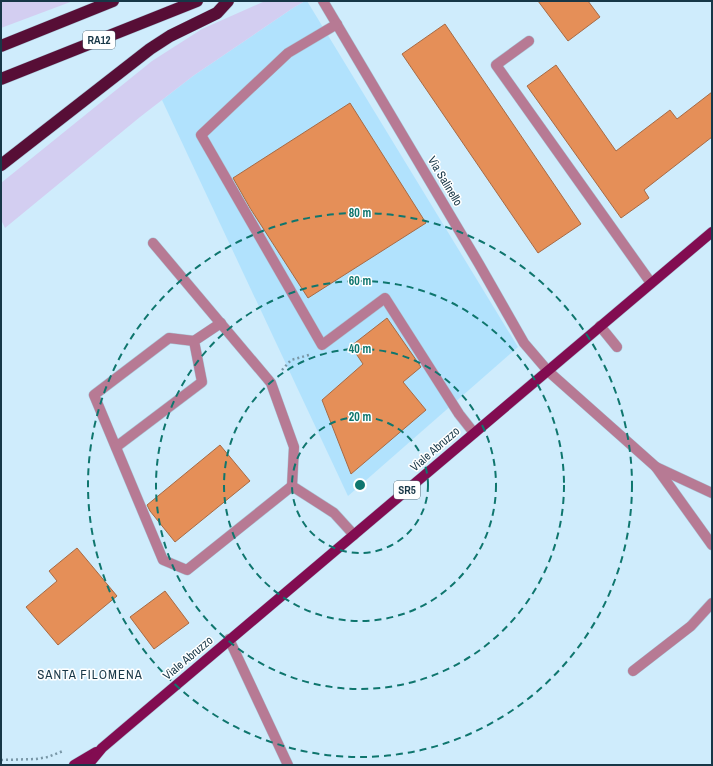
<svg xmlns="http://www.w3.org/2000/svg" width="713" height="766" viewBox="0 0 713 766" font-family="'Archivo Narrow',sans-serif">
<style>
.built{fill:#b1e2fd}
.green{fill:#d3cef1}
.building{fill:#e58f58;stroke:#a76a44}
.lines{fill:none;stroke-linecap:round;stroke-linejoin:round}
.minor-casing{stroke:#aac8d8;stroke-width:11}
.major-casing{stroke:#aac8d8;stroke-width:11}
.highway-casing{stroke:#aac8d8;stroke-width:13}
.path{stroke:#7997a7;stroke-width:2.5;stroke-dasharray:2 3;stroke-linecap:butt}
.minor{stroke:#b77a94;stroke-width:10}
.major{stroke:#820c51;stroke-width:10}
.highway{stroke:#570e36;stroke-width:12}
.ring{fill:none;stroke:#0f766e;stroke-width:2;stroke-dasharray:7 5}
.labels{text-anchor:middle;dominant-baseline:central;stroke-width:3;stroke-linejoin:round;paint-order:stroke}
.shield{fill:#fff;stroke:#5d737e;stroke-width:1}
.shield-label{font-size:11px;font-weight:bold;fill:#173747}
.street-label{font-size:12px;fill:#173747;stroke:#fff}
.neighbourhood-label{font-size:13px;letter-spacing:1px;fill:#173747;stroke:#fff}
.centre{fill:#0f766e;stroke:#fff;stroke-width:2}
.ring-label{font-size:12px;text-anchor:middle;font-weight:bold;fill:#0f766e;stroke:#fff;stroke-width:3;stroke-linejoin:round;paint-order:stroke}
</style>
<rect width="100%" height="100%" fill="#cfecfc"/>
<polygon class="built" points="305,1 307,1 518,347 348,496 162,100 193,76 293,8"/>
<g class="green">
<polygon points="1,1 73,1 1,28"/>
<polygon points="265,1 305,1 293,8 193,76 162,100 140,117 5,228 1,220 1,183 152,61 202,29"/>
</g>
<g class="building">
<polygon points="538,1 588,1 600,17 568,41"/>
<polygon points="445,24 581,224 538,253 402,54"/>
<polygon points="556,65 616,151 670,110 677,119 712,92 712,137 644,190 649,198 621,218 527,86"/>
<polygon points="350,103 426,223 308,298 250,208 233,178"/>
<polygon points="387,318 421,367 403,382 426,410 351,474 322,400 363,364 351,346"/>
<polygon points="220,445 250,481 175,542 150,511 147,505"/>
<polygon points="77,548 117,596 58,645 26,607 57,581 49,571"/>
<polygon points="165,591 189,623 154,649 130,617"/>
</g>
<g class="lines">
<defs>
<g id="minor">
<polyline points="323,1 479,264 524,343 548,371 656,467"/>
<polyline points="337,24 288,53 201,135 322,345 385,298 459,414 474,433"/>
<polyline points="529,41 496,65 651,283"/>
<polyline points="153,243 271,383 294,447 292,486 334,513 354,535"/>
<polyline points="600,326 617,347"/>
<polyline points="194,341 169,338 94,395 163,560 187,570 292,486"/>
<polyline points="116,447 202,382 194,341 221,323"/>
<polyline points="712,493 656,467 712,545"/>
<polyline points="229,639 288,765"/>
<polyline points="633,671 691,626 712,603"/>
</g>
<g id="major">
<polyline points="74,765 96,752"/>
<polyline points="88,765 102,748 122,731 712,232"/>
</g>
<g id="highway">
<polyline points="1,46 113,1"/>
<polyline points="1,79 197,1"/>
<polyline points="1,165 150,49 170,36 217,13 228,1"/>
</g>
</defs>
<use href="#minor" class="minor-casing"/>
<use href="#major" class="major-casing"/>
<use href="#highway" class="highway-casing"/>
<g class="path">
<polyline points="282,370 291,360 309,355"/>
<polyline points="1,760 36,759 48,757 63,751"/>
</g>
<use href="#minor" class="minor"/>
<use href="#major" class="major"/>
<use href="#highway" class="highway"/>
</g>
<g class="ring">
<circle cx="360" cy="485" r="68"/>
<circle cx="360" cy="485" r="136"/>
<circle cx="360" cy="485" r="204"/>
<circle cx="360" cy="485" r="272"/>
</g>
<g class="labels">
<g class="shield">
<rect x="83" y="31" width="32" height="18" rx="3"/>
<rect x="394" y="481" width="26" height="18" rx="3"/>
</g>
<g class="shield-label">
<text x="99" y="40">RA12</text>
<text x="407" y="490">SR5</text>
</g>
<g class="street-label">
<text transform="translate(445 181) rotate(59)">Via Salinello</text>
<text transform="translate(435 449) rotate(-41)">Viale Abruzzo</text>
<text transform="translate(188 658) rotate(-40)">Viale Abruzzo</text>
</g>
<g class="neighbourhood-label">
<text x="90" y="674">SANTA FILOMENA</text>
</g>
</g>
<circle cx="360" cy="485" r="6" class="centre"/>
<g class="ring-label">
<text x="360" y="217">80 m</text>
<text x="360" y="285">60 m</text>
<text x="360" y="353">40 m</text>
<text x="360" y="421">20 m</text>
</g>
<rect width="713" height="766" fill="none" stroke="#173747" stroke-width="4"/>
</svg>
